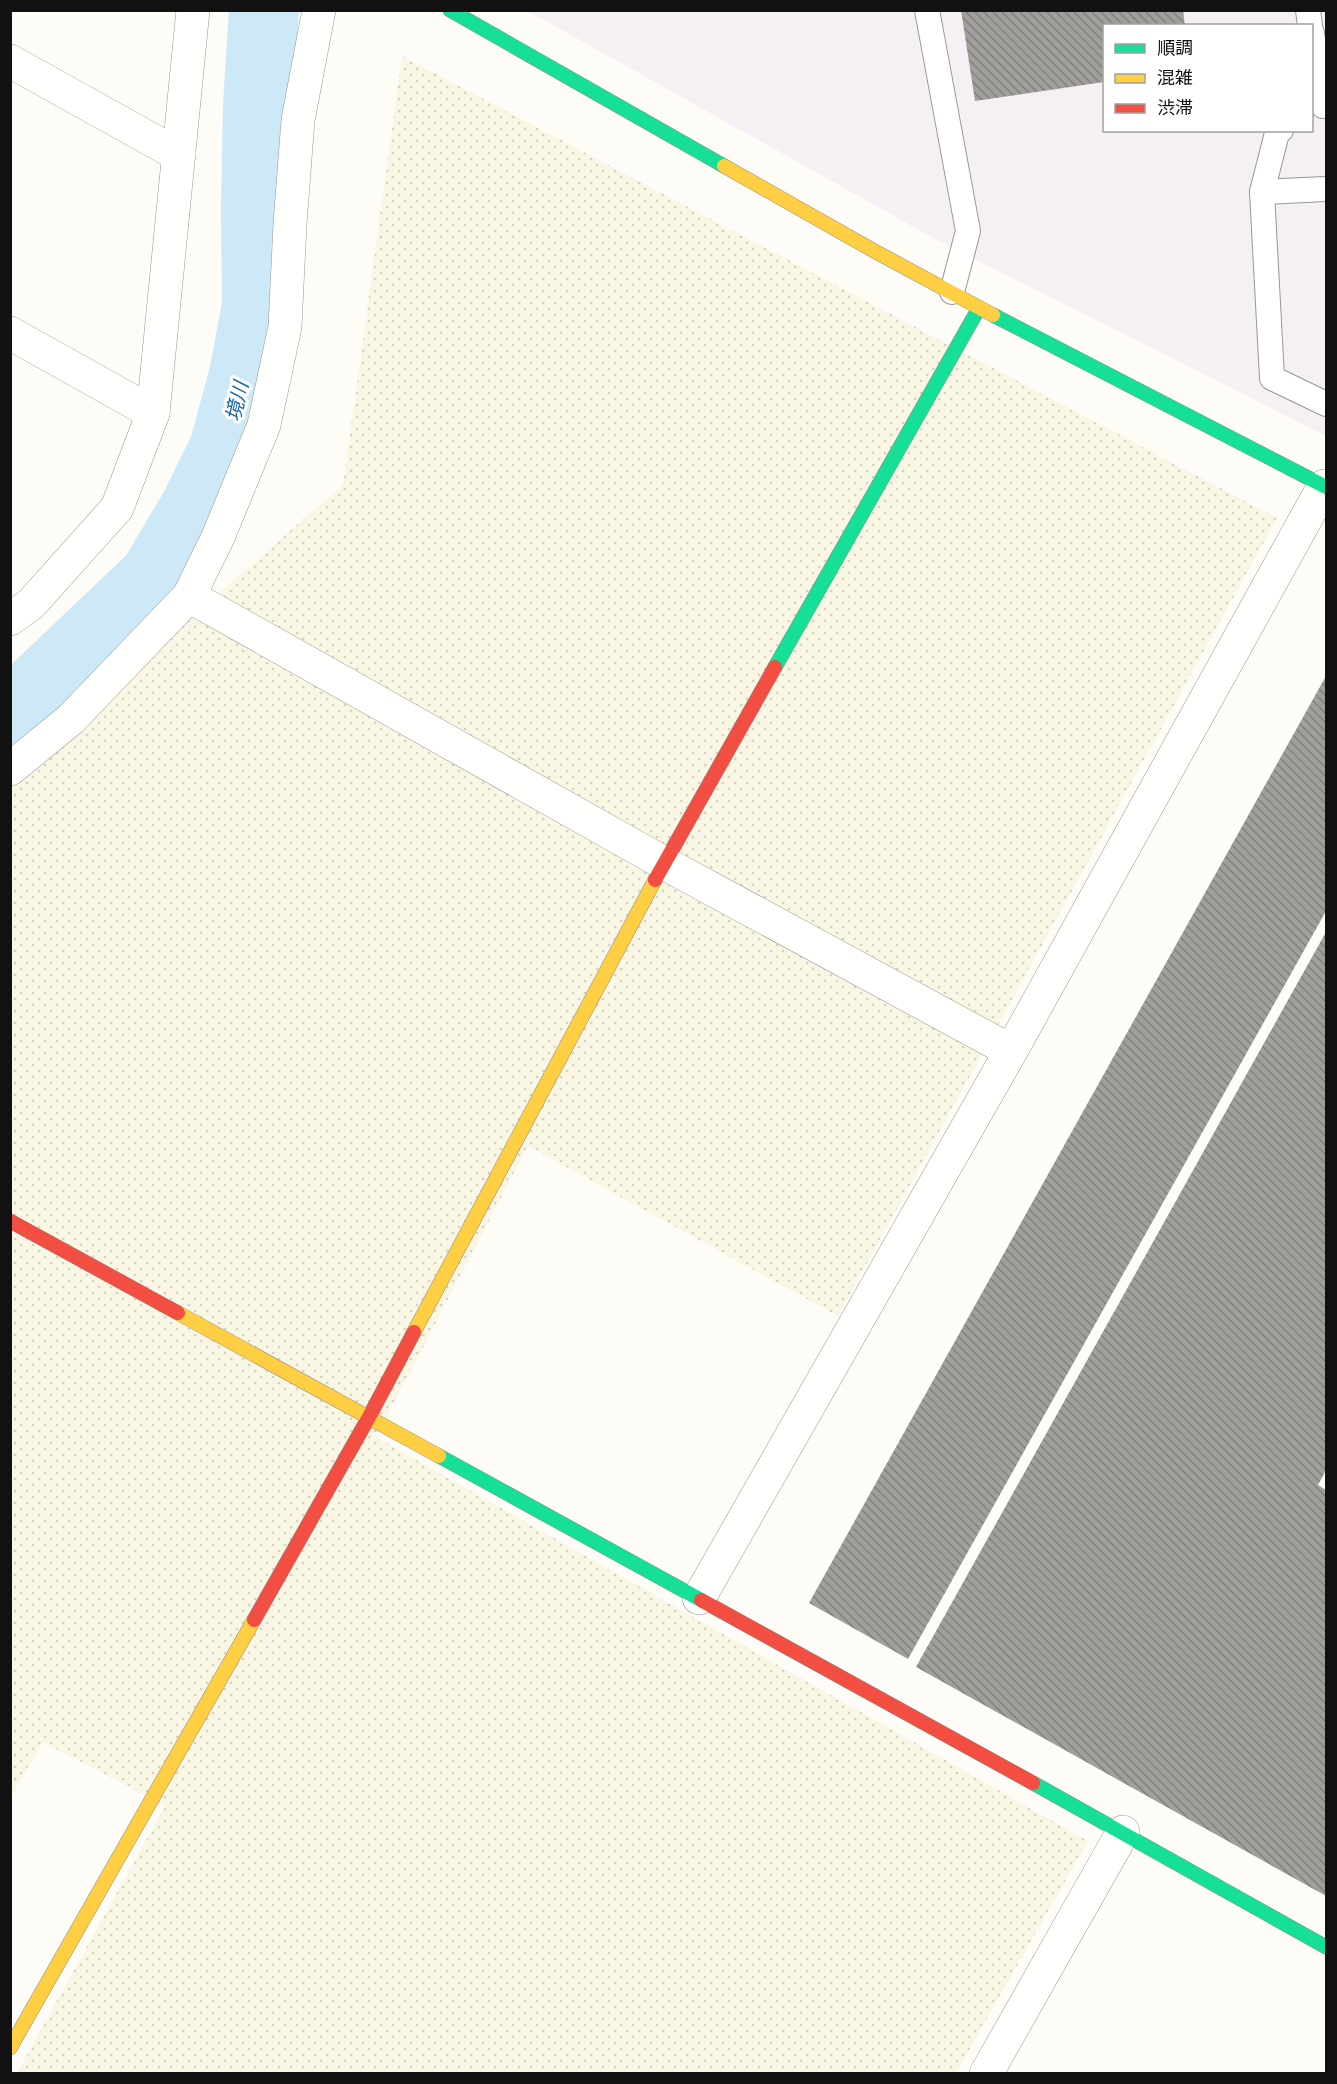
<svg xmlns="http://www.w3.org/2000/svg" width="1337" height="2084" viewBox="0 0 1337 2084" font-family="Literata,'Noto Sans JP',serif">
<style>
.industrial{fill:#f5f0f3;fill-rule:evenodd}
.farmland{fill:url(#farmland-dots)}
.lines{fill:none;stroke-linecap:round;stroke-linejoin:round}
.river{stroke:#cde8f7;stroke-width:70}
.building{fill:url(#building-back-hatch)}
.lane-casing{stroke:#979795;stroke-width:26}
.street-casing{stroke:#979795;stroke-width:34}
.fast-casing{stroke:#8e8d8b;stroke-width:15}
.slow-casing{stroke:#8e8d8b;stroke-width:15}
.jam-casing{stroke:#8e8d8b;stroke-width:15}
.lane{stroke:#fffffe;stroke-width:24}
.street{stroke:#fffffe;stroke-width:33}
.fast{stroke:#16e098;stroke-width:14}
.slow{stroke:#ffcf43;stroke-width:14}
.jam{stroke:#f24e42;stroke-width:14}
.labels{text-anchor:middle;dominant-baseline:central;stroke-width:6;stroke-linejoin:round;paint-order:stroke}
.water-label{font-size:20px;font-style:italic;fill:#1768a6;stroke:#fff}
</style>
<defs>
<pattern id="farmland-dots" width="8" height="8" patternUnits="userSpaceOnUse" patternTransform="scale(1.5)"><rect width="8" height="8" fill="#f9f7e4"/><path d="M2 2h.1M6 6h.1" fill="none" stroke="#d4d3c3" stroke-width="1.8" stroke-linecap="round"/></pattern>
<pattern id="building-back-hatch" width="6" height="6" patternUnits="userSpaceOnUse" patternTransform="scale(1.5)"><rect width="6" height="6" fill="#a19f9c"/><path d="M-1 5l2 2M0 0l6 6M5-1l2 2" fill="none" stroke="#82807e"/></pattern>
</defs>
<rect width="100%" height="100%" fill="#fdfcf7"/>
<path class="industrial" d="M528,11H1326V436L937,240ZM1104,26H1312V130H1104Z"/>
<polygon class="farmland" points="402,56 1277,518 838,1316 528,1146 376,1437 1088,1841 956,2073 17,2073 165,1806 43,1742 11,1796 11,774 343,485"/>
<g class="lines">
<polyline class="river" points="10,714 154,577 195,508 224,449 244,375 257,306 256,211 258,106 264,10"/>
</g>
<g class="building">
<polygon points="961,10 1183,10 1185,26 1104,26 1104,82 975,101"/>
<polygon points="1326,676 1326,911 908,1659 809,1603"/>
<polygon points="1326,932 1326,1470 1318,1485 1326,1490 1326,1896 916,1667"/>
</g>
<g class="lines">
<defs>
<g id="lane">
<polyline points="927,10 968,231 952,292"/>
<polyline points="1308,10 1310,26"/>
<polyline points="1312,33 1323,106"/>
<polyline points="1281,130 1277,133 1262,192 1272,378 1326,404"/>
<polyline points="1262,192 1326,189"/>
</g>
<g id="street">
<polyline points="10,61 179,155"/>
<polyline points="10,333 153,413"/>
<polyline points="189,596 664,863 1011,1051"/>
<polyline points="10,619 31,604 117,508 153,413 193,10"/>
<polyline points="10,769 71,719 189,596 218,537 264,425 285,327 290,224 298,120 319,10"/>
<polyline points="699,1598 1011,1051 1324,486"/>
<polyline points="986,2074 1123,1832"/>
</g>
<g id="fast">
<polyline points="450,10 724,166"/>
<polyline points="993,315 1326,487"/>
<polyline points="775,667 979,308"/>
<polyline points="439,1456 701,1600"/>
<polyline points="1033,1783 1326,1947"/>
</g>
<g id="slow">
<polyline points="724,166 876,252 993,315"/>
<polyline points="178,1313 439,1456"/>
<polyline points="414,1332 655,880"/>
<polyline points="10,2048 254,1620"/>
</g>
<g id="jam">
<polyline points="655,880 775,667"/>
<polyline points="10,1221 178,1313"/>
<polyline points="701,1600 1033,1783"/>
<polyline points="254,1620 369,1417 414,1332"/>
</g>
</defs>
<use href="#lane" class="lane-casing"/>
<use href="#street" class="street-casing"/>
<use href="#fast" class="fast-casing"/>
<use href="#slow" class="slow-casing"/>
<use href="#jam" class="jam-casing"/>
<use href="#lane" class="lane"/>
<use href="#street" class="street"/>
<use href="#fast" class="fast"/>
<use href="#slow" class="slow"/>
<use href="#jam" class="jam"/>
</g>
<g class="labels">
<g class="water-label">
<text transform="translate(235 401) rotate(-77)">境川</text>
</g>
</g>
<rect width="1337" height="2084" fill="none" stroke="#111111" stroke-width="24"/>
<rect x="1103" y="24" width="210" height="108" fill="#ffffff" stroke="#a0a0a0" stroke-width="1.5"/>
<rect x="1115" y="44" width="30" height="9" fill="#16e098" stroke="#a0a0a0" stroke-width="1.5"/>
<text x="1157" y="54" font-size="18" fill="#111111">順調</text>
<rect x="1115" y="74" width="30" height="9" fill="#ffcf43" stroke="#a0a0a0" stroke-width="1.5"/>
<text x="1157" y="84" font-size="18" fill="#111111">混雑</text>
<rect x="1115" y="104" width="30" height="9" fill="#f24e42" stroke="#a0a0a0" stroke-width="1.5"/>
<text x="1157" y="114" font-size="18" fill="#111111">渋滞</text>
</svg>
